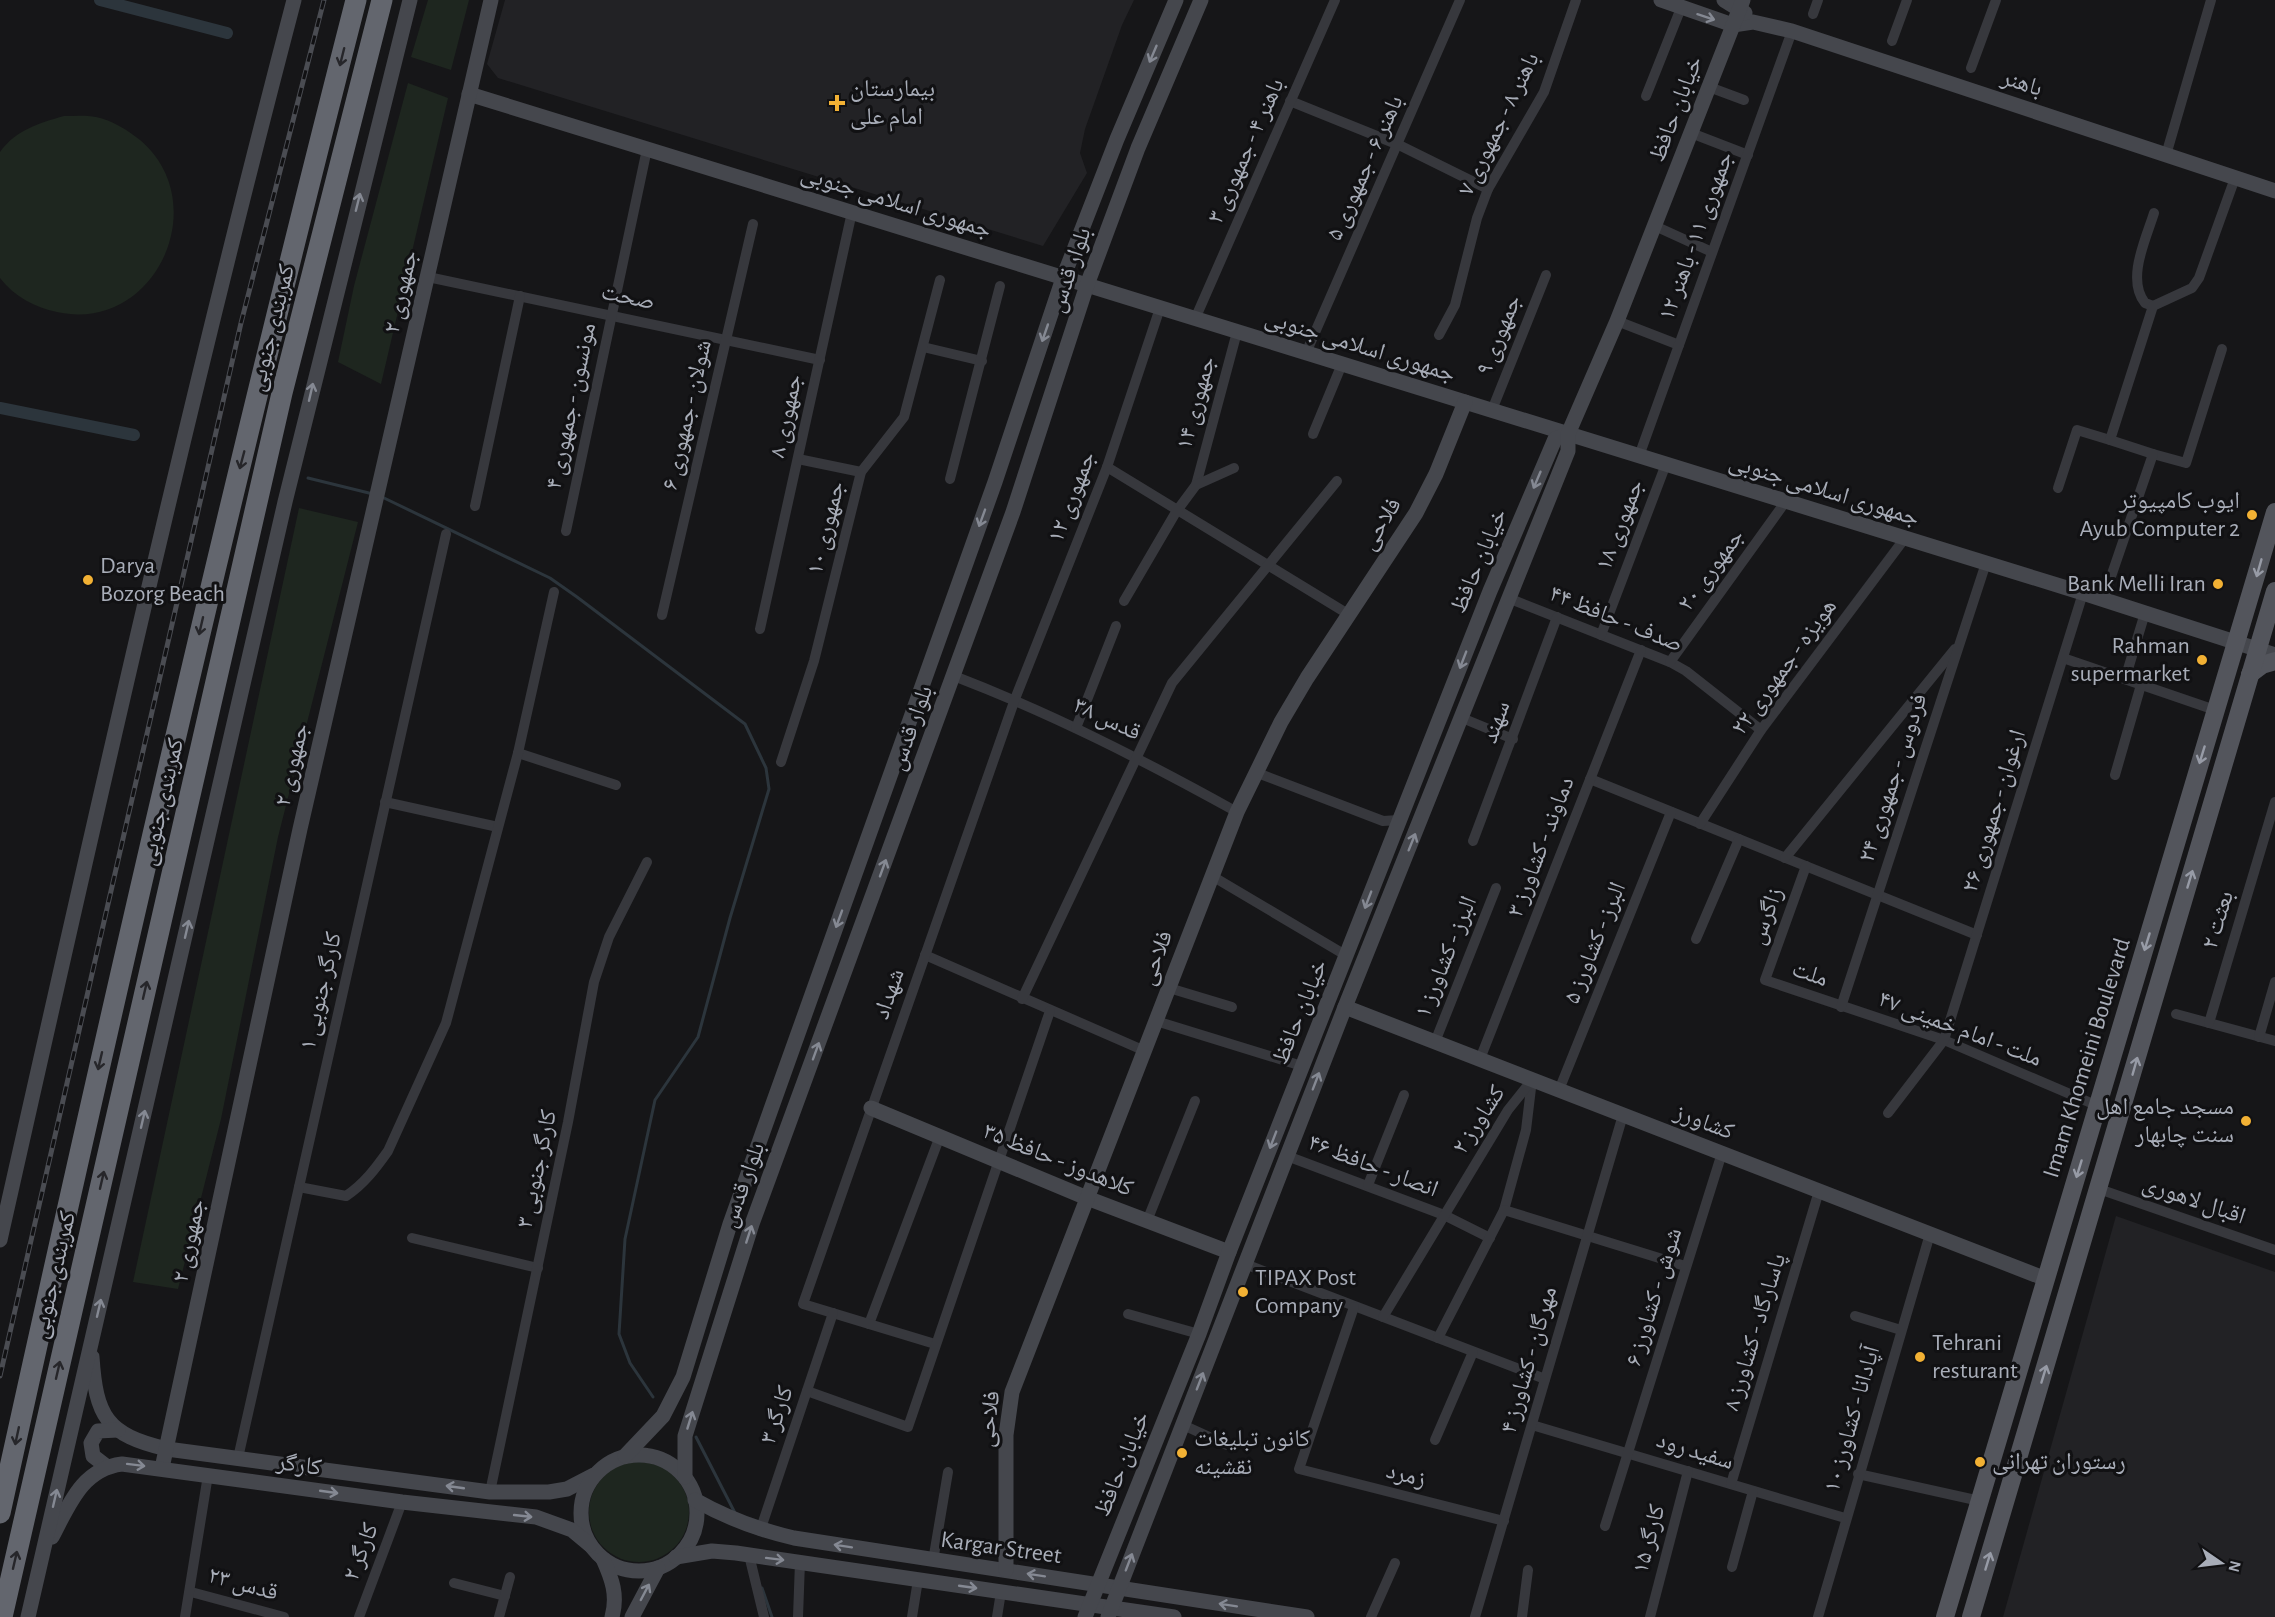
<svg xmlns="http://www.w3.org/2000/svg" width="2275" height="1617" viewBox="0 0 2275 1617" font-family="'Alegreya Sans','Noto Naskh Arabic',sans-serif">
<style>
.built{fill:#222225}
.green{fill:#1e261f}
.lines{fill:none;stroke-linecap:round;stroke-linejoin:round}
.stream{stroke:#2c353c;stroke-width:3}
.canal{stroke:#2c353c;stroke-width:12}
.street{stroke:#37383d;stroke-width:10}
.secondary{stroke:#45474d;stroke-width:15}
.primary{stroke:#53555c;stroke-width:18}
.highway{stroke:#63666e;stroke-width:21}
.rail-casing{stroke:#4a4c52;stroke-width:5}
.rail{stroke:#111113;stroke-width:3;stroke-dasharray:9;stroke-linecap:butt}
.oneway{stroke:#858993}
.oneway2{stroke:#26262a}
.oneway3{stroke:#979ba6}
.poi-dot{fill:#f2b134;stroke:#111113;stroke-width:2}
.labels{text-anchor:middle;dominant-baseline:central;stroke-width:6;stroke-linejoin:round;paint-order:stroke}
.street-label{font-size:24px;fill:#a8adb8;stroke:#111113}
.poi-label{font-size:24px;fill:#a8adb8;stroke:#111113;text-anchor:start}
</style>
<rect width="100%" height="100%" fill="#161618"/>
<g class="built">
<polygon points="505,0 1134,0 1122,25 1085,129 1080,153 1087,173 1043,246 498,78 487,64"/>
<polygon points="2116,1216 2275,1272 2275,1617 2003,1617"/>
</g>
<g class="green">
<polygon points="428,0 469,0 451,70 411,57"/>
<polygon points="408,83 448,98 381,384 338,362 354,286"/>
<path d="M64,116C74,116 86,115 96,117C112,120 127,130 140,140C215,203 155,334 57,312C34,307 15,297 0,278V152C16,130 39,123 64,116Z"/>
<polygon points="299,508 358,522 278,837 221,1119 178,1289 133,1282"/>
<circle cx="639" cy="1512" r="50"/>
</g>
<g class="lines">
<g class="stream">
<polyline points="308,478 373,494"/>
<polyline points="382,497 550,578 577,597 745,724 766,768 769,789 730,918 698,1037 655,1100 625,1239 619,1334 630,1363 653,1397"/>
<polyline points="696,1437 735,1513"/>
<polyline points="762,1588 772,1617"/>
</g>
<g class="canal">
<polyline points="100,0 227,33"/>
<polyline points="0,408 134,435"/>
</g>
<g class="street">
<polyline points="1813,14 1818,0"/>
<polyline points="1892,41 1907,0"/>
<polyline points="1971,68 1996,0"/>
<polyline points="1709,87 1744,100"/>
<polyline points="1646,96 1681,8"/>
<polyline points="1290,101 1399,145 1488,189"/>
<polyline points="1691,133 1748,155"/>
<polyline points="2166,155 2211,0"/>
<polyline points="1655,226 1712,252"/>
<polyline points="428,277 820,360"/>
<path d="M2153,306L2145,303C2126,279 2146,239 2154,213"/>
<polyline points="1195,319 1335,0"/>
<polyline points="1617,321 1679,345"/>
<polyline points="1439,335 1455,305 1477,218 1488,189 1544,92 1576,0"/>
<polyline points="923,347 982,361"/>
<polyline points="1306,353 1460,0"/>
<polyline points="1492,410 1546,275"/>
<polyline points="1313,434 1342,364"/>
<polyline points="2153,454 2186,463 2222,349"/>
<polyline points="1639,456 1792,31"/>
<polyline points="798,459 861,472"/>
<polyline points="1107,467 1348,614"/>
<polyline points="950,479 1000,286"/>
<polyline points="1196,485 1237,332"/>
<polyline points="2058,488 2077,430 2110,440"/>
<polyline points="475,506 520,296"/>
<polyline points="566,531 647,149"/>
<polyline points="1508,598 1670,662 1686,671 1761,730"/>
<polyline points="2103,600 2153,454 2110,440 2153,306 2192,288 2199,278 2235,178"/>
<polyline points="1124,601 1176,512 1196,485 1234,468"/>
<polyline points="662,615 753,224"/>
<polyline points="760,629 852,212"/>
<polyline points="1601,635 1666,464"/>
<polyline points="2063,658 2215,710"/>
<polyline points="1670,662 1786,501"/>
<path d="M954,676C1053,714 1145,761 1237,812"/>
<polyline points="2125,679 2145,613"/>
<polyline points="1462,718 1513,739"/>
<polyline points="1076,728 1116,626"/>
<polyline points="518,753 616,785"/>
<polyline points="781,762 814,661 861,472 904,417 940,280"/>
<polyline points="1255,772 1383,821 1399,820"/>
<polyline points="2115,775 2141,685"/>
<polyline points="1590,779 1977,935"/>
<polyline points="385,802 498,827"/>
<polyline points="1700,824 1761,730 1905,538"/>
<polyline points="1473,841 1557,617"/>
<polyline points="1785,858 1955,649"/>
<polyline points="1806,866 1765,980 1944,1040 2098,1106"/>
<polyline points="1212,876 1347,956"/>
<polyline points="1696,939 1739,839"/>
<polyline points="925,955 1145,1051"/>
<polyline points="1169,988 1232,1007"/>
<polyline points="1022,999 1172,683 1337,481"/>
<polyline points="1841,1007 1986,563"/>
<polyline points="2176,1014 2275,1041"/>
<polyline points="1156,1021 1302,1066"/>
<polyline points="2209,1023 2275,802"/>
<polyline points="2259,1037 2275,982"/>
<polyline points="1435,1042 1496,888"/>
<polyline points="1480,1059 1641,650"/>
<polyline points="1559,1090 1671,812"/>
<polyline points="1888,1113 1944,1040 2083,593"/>
<polyline points="1287,1156 1444,1215 1490,1238"/>
<polyline points="1368,1185 1404,1095"/>
<path d="M299,1187L346,1196C364,1184 376,1168 388,1151L446,1023L518,753L554,592"/>
<polyline points="2099,1189 2275,1250"/>
<polyline points="1504,1210 1526,1130 1532,1080"/>
<polyline points="1147,1221 1195,1101"/>
<polyline points="412,1238 538,1268"/>
<polyline points="1245,1264 1545,1379"/>
<polyline points="1354,1307 1299,1469 1504,1521"/>
<polyline points="1128,1314 1199,1334"/>
<polyline points="1855,1316 1901,1330"/>
<polyline points="1383,1317 1508,1110 1532,1080"/>
<polyline points="869,1324 940,1136"/>
<polyline points="1438,1338 1504,1210 1685,1266"/>
<polyline points="935,1344 803,1304 1015,699 1107,467 1160,308"/>
<polyline points="807,1391 908,1427 1050,1011"/>
<polyline points="1183,1425 1227,1445"/>
<polyline points="1532,1425 1845,1518"/>
<polyline points="1435,1440 1473,1352"/>
<polyline points="238,1458 446,534"/>
<polyline points="1858,1474 1980,1501"/>
<polyline points="1731,1484 1819,1191"/>
<polyline points="490,1492 568,1122 594,982 609,937 647,862"/>
<polyline points="1605,1526 1722,1153"/>
<polyline points="760,1531 833,1313"/>
<polyline points="749,1555 764,1617"/>
<polyline points="933,1561 948,1472"/>
<polyline points="1732,1567 1753,1491"/>
<polyline points="454,1583 505,1596"/>
<polyline points="191,1592 284,1617"/>
<polyline points="185,1617 208,1475"/>
<polyline points="359,1617 402,1502"/>
<polyline points="499,1617 510,1577"/>
<polyline points="798,1617 800,1562"/>
<polyline points="912,1617 918,1580"/>
<polyline points="997,1617 1001,1592"/>
<polyline points="1371,1617 1395,1563"/>
<polyline points="1475,1617 1623,1115"/>
<polyline points="1522,1617 1528,1570"/>
<polyline points="1650,1617 1688,1471"/>
<polyline points="1818,1617 1930,1234"/>
</g>
<g class="secondary">
<polyline points="1661,0 1733,25 1753,22 1792,31 2275,191"/>
<polyline points="1724,0 1745,13"/>
<polyline points="469,94 2083,593 2275,655"/>
<polyline points="1345,1007 2046,1279"/>
<polyline points="871,1108 1087,1198 1229,1252"/>
<path d="M0,1240C93,826 186,411 294,0"/>
<path d="M92,1357C96,1416 106,1435 167,1449L490,1492H549L567,1489L594,1475"/>
<circle cx="639" cy="1513" r="58"/>
<polyline points="625,1456 663,1416 683,1377 730,1224 995,482 1063,278 1117,139 1176,0"/>
<polyline points="106,1466 93,1456 91,1443 98,1431 118,1430"/>
<polyline points="162,1468 300,829 491,0"/>
<polyline points="685,1477 685,1436 752,1224 1013,512 1087,285 1138,148 1201,0"/>
<path d="M695,1500C727,1518 759,1530 794,1538L1307,1617"/>
<path d="M52,1537C69,1505 82,1469 122,1464L402,1502L536,1517L572,1530L590,1545"/>
<polyline points="676,1557 712,1551 736,1553 1174,1617"/>
<path d="M603,1559C612,1579 618,1595 612,1617"/>
<polyline points="1006,1570 1006,1435 1012,1392 1237,812 1281,722 1307,678 1416,513 1436,474 1465,402"/>
<polyline points="28,1617 285,502 410,0"/>
<polyline points="632,1617 658,1568"/>
<polyline points="1085,1617 1199,1334 1229,1252 1490,591 1555,439 1568,434"/>
<polyline points="1108,1617 1345,1007 1568,451 1568,434 1617,321 1743,0"/>
</g>
<g class="primary">
<polyline points="2250,674 2262,665 2275,661"/>
<polyline points="1945,1617 2275,512"/>
<polyline points="1971,1617 2275,591"/>
</g>
<g class="highway">
<path d="M0,1513C111,1007 227,502 356,0"/>
<polyline points="2,1617 282,393 382,0"/>
</g>
<defs>
<polyline id="rail" points="0,1376 241,323 324,0"/>
</defs>
<use href="#rail" class="rail-casing"/>
<use href="#rail" class="rail"/>
</g>
<defs><path id="oneway-shaft" d="M-6 0H5M1.5-3L5.5 0L1.5 3" fill="none" stroke-width="1.6" stroke-linecap="round" stroke-linejoin="round" transform="scale(1.5)"/></defs>
<g class="oneway">
<use href="#oneway-shaft" transform="translate(1706 17) rotate(18)"/>
<use href="#oneway-shaft" transform="translate(1153 54) rotate(113)"/>
<use href="#oneway-shaft" transform="translate(358 202) rotate(-76)"/>
<use href="#oneway-shaft" transform="translate(1045 333) rotate(109)"/>
<use href="#oneway-shaft" transform="translate(311 392) rotate(-77)"/>
<use href="#oneway-shaft" transform="translate(1537 480) rotate(113)"/>
<use href="#oneway-shaft" transform="translate(982 518) rotate(110)"/>
<use href="#oneway-shaft" transform="translate(1463 660) rotate(111)"/>
<use href="#oneway-shaft" transform="translate(1412 842) rotate(-68)"/>
<use href="#oneway-shaft" transform="translate(883 868) rotate(-70)"/>
<use href="#oneway-shaft" transform="translate(1368 900) rotate(111)"/>
<use href="#oneway-shaft" transform="translate(839 919) rotate(110)"/>
<use href="#oneway-shaft" transform="translate(187 929) rotate(-77)"/>
<use href="#oneway-shaft" transform="translate(816 1051) rotate(-70)"/>
<use href="#oneway-shaft" transform="translate(1316 1081) rotate(-69)"/>
<use href="#oneway-shaft" transform="translate(143 1119) rotate(-77)"/>
<use href="#oneway-shaft" transform="translate(1273 1140) rotate(111)"/>
<use href="#oneway-shaft" transform="translate(749 1234) rotate(-72)"/>
<use href="#oneway-shaft" transform="translate(99 1308) rotate(-77)"/>
<use href="#oneway-shaft" transform="translate(1200 1381) rotate(-69)"/>
<use href="#oneway-shaft" transform="translate(690 1420) rotate(-73)"/>
<use href="#oneway-shaft" transform="translate(136 1465) rotate(7)"/>
<use href="#oneway-shaft" transform="translate(455 1487) rotate(-172)"/>
<use href="#oneway-shaft" transform="translate(329 1492) rotate(8)"/>
<use href="#oneway-shaft" transform="translate(55 1498) rotate(-77)"/>
<use href="#oneway-shaft" transform="translate(523 1516) rotate(6)"/>
<use href="#oneway-shaft" transform="translate(843 1546) rotate(-171)"/>
<use href="#oneway-shaft" transform="translate(775 1559) rotate(7)"/>
<use href="#oneway-shaft" transform="translate(1129 1562) rotate(-69)"/>
<use href="#oneway-shaft" transform="translate(1036 1575) rotate(-171)"/>
<use href="#oneway-shaft" transform="translate(968 1587) rotate(8)"/>
<use href="#oneway-shaft" transform="translate(645 1592) rotate(-62)"/>
<use href="#oneway-shaft" transform="translate(1228 1605) rotate(-171)"/>
</g>
<g class="oneway2">
<use href="#oneway-shaft" transform="translate(342 57) rotate(104)"/>
<use href="#oneway-shaft" transform="translate(242 460) rotate(105)"/>
<use href="#oneway-shaft" transform="translate(201 626) rotate(103)"/>
<use href="#oneway-shaft" transform="translate(145 990) rotate(-77)"/>
<use href="#oneway-shaft" transform="translate(100 1061) rotate(103)"/>
<use href="#oneway-shaft" transform="translate(102 1180) rotate(-77)"/>
<use href="#oneway-shaft" transform="translate(58 1370) rotate(-77)"/>
<use href="#oneway-shaft" transform="translate(17 1436) rotate(102)"/>
<use href="#oneway-shaft" transform="translate(15 1560) rotate(-77)"/>
</g>
<g class="oneway3">
<use href="#oneway-shaft" transform="translate(2259 568) rotate(106)"/>
<use href="#oneway-shaft" transform="translate(2202 755) rotate(107)"/>
<use href="#oneway-shaft" transform="translate(2190 879) rotate(-73)"/>
<use href="#oneway-shaft" transform="translate(2147 942) rotate(107)"/>
<use href="#oneway-shaft" transform="translate(2135 1066) rotate(-74)"/>
<use href="#oneway-shaft" transform="translate(2079 1169) rotate(107)"/>
<use href="#oneway-shaft" transform="translate(2044 1374) rotate(-73)"/>
<use href="#oneway-shaft" transform="translate(1988 1561) rotate(-73)"/>
</g>
<g class="poi-dot">
<path d="M834 94h6v6h6v6h-6v6h-6v-6h-6v-6h6z"/>
<circle cx="2252" cy="515" r="6"/>
<circle cx="88" cy="580" r="6"/>
<circle cx="2218" cy="584" r="6"/>
<circle cx="2202" cy="660" r="6"/>
<circle cx="2246" cy="1121" r="6"/>
<circle cx="1243" cy="1292" r="6"/>
<circle cx="1920" cy="1357" r="6"/>
<circle cx="1182" cy="1453" r="6"/>
<circle cx="1980" cy="1462" r="6"/>
</g>
<g class="labels">
<g class="street-label">
<text transform="translate(2022 83) rotate(18)">باهنر</text>
<text transform="translate(1676 109) rotate(-69)">خیابان حافظ</text>
<text transform="translate(1499 124) rotate(-64)">باهنر ۸ - جمهوری ۷</text>
<text transform="translate(1246 151) rotate(-66)">باهنر ۴ - جمهوری ۳</text>
<text transform="translate(1365 168) rotate(-66)">باهنر ۶ - جمهوری ۵</text>
<text transform="translate(896 202) rotate(17)">جمهوری اسلامی جنوبی</text>
<text transform="translate(1696 236) rotate(-70)">جمهوری ۱۱ - باهنر ۱۲</text>
<text transform="translate(1070 270) rotate(-71)">بلوار قدس</text>
<text transform="translate(401 292) rotate(-77)">جمهوری ۲</text>
<text transform="translate(628 297) rotate(12)">صحت</text>
<text transform="translate(272 328) rotate(-76)">کمربندی جنوبی</text>
<text transform="translate(1499 335) rotate(-68)">جمهوری ۹</text>
<text transform="translate(1360 346) rotate(17)">جمهوری اسلامی جنوبی</text>
<text transform="translate(1196 403) rotate(-75)">جمهوری ۱۴</text>
<text transform="translate(571 406) rotate(-78)">مونسون - جمهوری ۴</text>
<text transform="translate(687 415) rotate(-77)">شولان - جمهوری ۶</text>
<text transform="translate(786 416) rotate(-78)">جمهوری ۸</text>
<text transform="translate(1824 490) rotate(17)">جمهوری اسلامی جنوبی</text>
<text transform="translate(1072 497) rotate(-69)">جمهوری ۱۲</text>
<text transform="translate(1381 524) rotate(-58)">فلاحی</text>
<text transform="translate(1620 525) rotate(-69)">جمهوری ۱۸</text>
<text transform="translate(826 528) rotate(-76)">جمهوری ۱۰</text>
<text transform="translate(1479 561) rotate(-67)">خیابان حافظ</text>
<text transform="translate(1711 570) rotate(-54)">جمهوری ۲۰</text>
<text transform="translate(1616 619) rotate(22)">صدف - حافظ ۴۴</text>
<text transform="translate(1784 667) rotate(-54)">هویزه - جمهوری ۲۲</text>
<text transform="translate(1107 719) rotate(25)">قدس ۳۸</text>
<text transform="translate(1496 722) rotate(-70)">سهند</text>
<text transform="translate(911 728) rotate(-70)">بلوار قدس</text>
<text transform="translate(292 765) rotate(-77)">جمهوری ۲</text>
<text transform="translate(1893 778) rotate(-72)">فردوس - جمهوری ۲۴</text>
<text transform="translate(162 802) rotate(-77)">کمربندی جنوبی</text>
<text transform="translate(1994 811) rotate(-73)">ارغوان - جمهوری ۲۶</text>
<text transform="translate(1541 847) rotate(-69)">دماوند - کشاورز ۳</text>
<text transform="translate(1766 916) rotate(-70)">زاگرس</text>
<text transform="translate(2218 920) rotate(-73)">بعثت ۲</text>
<text transform="translate(1595 943) rotate(-68)">البرز - کشاورز ۵</text>
<text transform="translate(1446 957) rotate(-68)">البرز - کشاورز ۱</text>
<text transform="translate(1156 958) rotate(-69)">فلاحی</text>
<text transform="translate(1810 974) rotate(19)">ملت</text>
<text transform="translate(321 991) rotate(-77)">کارگر جنوبی ۱</text>
<text transform="translate(889 994) rotate(-71)">شهداد</text>
<text transform="translate(1300 1012) rotate(-68)">خیابان حافظ</text>
<text transform="translate(1960 1029) rotate(21)">ملت - امام خمینی ۴۷</text>
<text transform="translate(2087 1058) rotate(-73)">Imam Khomeini Boulevard</text>
<text transform="translate(1479 1120) rotate(-57)">کشاورز ۲</text>
<text transform="translate(1704 1122) rotate(21)">کشاورز</text>
<text transform="translate(1058 1160) rotate(22)">کلاهدوز - حافظ ۳۵</text>
<text transform="translate(1373 1166) rotate(21)">انصار - حافظ ۴۶</text>
<text transform="translate(537 1169) rotate(-78)">کارگر جنوبی ۳</text>
<text transform="translate(743 1185) rotate(-70)">بلوار قدس</text>
<text transform="translate(2194 1200) rotate(19)">اقبال لاهوری</text>
<text transform="translate(189 1241) rotate(-78)">جمهوری ۲</text>
<text transform="translate(54 1275) rotate(-77)">کمربندی جنوبی</text>
<text transform="translate(1654 1297) rotate(-73)">شوش - کشاورز ۶</text>
<text transform="translate(1755 1332) rotate(-73)">پاسارگاد - کشاورز ۸</text>
<text transform="translate(1529 1360) rotate(-74)">مهرگان - کشاورز ۴</text>
<text transform="translate(777 1415) rotate(-71)">کارگر ۳</text>
<text transform="translate(989 1419) rotate(-83)">فلاحی</text>
<text transform="translate(1852 1419) rotate(-74)">آپادانا - کشاورز ۱۰</text>
<text transform="translate(1695 1451) rotate(17)">سفید رود</text>
<text transform="translate(1122 1464) rotate(-68)">خیابان حافظ</text>
<text transform="translate(299 1465) rotate(8)">کارگر</text>
<text transform="translate(1406 1475) rotate(14)">زمرد</text>
<text transform="translate(1649 1539) rotate(-75)">کارگر ۱۵</text>
<text transform="translate(1001 1548) rotate(8)">Kargar Street</text>
<text transform="translate(361 1552) rotate(-69)">کارگر ۲</text>
<text transform="translate(243 1584) rotate(15)">قدس ۲۳</text>
</g>
<g class="poi-label">
<text x="850" y="89">بیمارستان<tspan x="850" dy="28">امام علی</tspan></text>
<text x="2240" y="501" text-anchor="end">ایوب کامپیوتر<tspan x="2240" dy="28">Ayub Computer 2</tspan></text>
<text x="100" y="566">Darya<tspan x="100" dy="28">Bozorg Beach</tspan></text>
<text x="2206" y="584" text-anchor="end">Bank Melli Iran</text>
<text x="2190" y="646" text-anchor="end">Rahman<tspan x="2190" dy="28">supermarket</tspan></text>
<text x="2234" y="1107" text-anchor="end">مسجد جامع اهل<tspan x="2234" dy="28">سنت چابهار</tspan></text>
<text x="1255" y="1278">TIPAX Post<tspan x="1255" dy="28">Company</tspan></text>
<text x="1932" y="1343">Tehrani<tspan x="1932" dy="28">resturant</tspan></text>
<text x="1194" y="1439">کانون تبلیغات<tspan x="1194" dy="28">نقشینه</tspan></text>
<text x="1992" y="1462">رستوران تهرانی</text>
</g>
</g>
<g transform="translate(2221 1563) rotate(104)" stroke="#111113" stroke-width="4.5" paint-order="stroke">
<path d="M0-4.5L10 22L0 15L-10 22Z" fill="#a8adb8"/>
<text y="-9" font-size="16" font-weight="bold" text-anchor="middle" fill="#a8adb8">N</text>
</g>
</svg>
